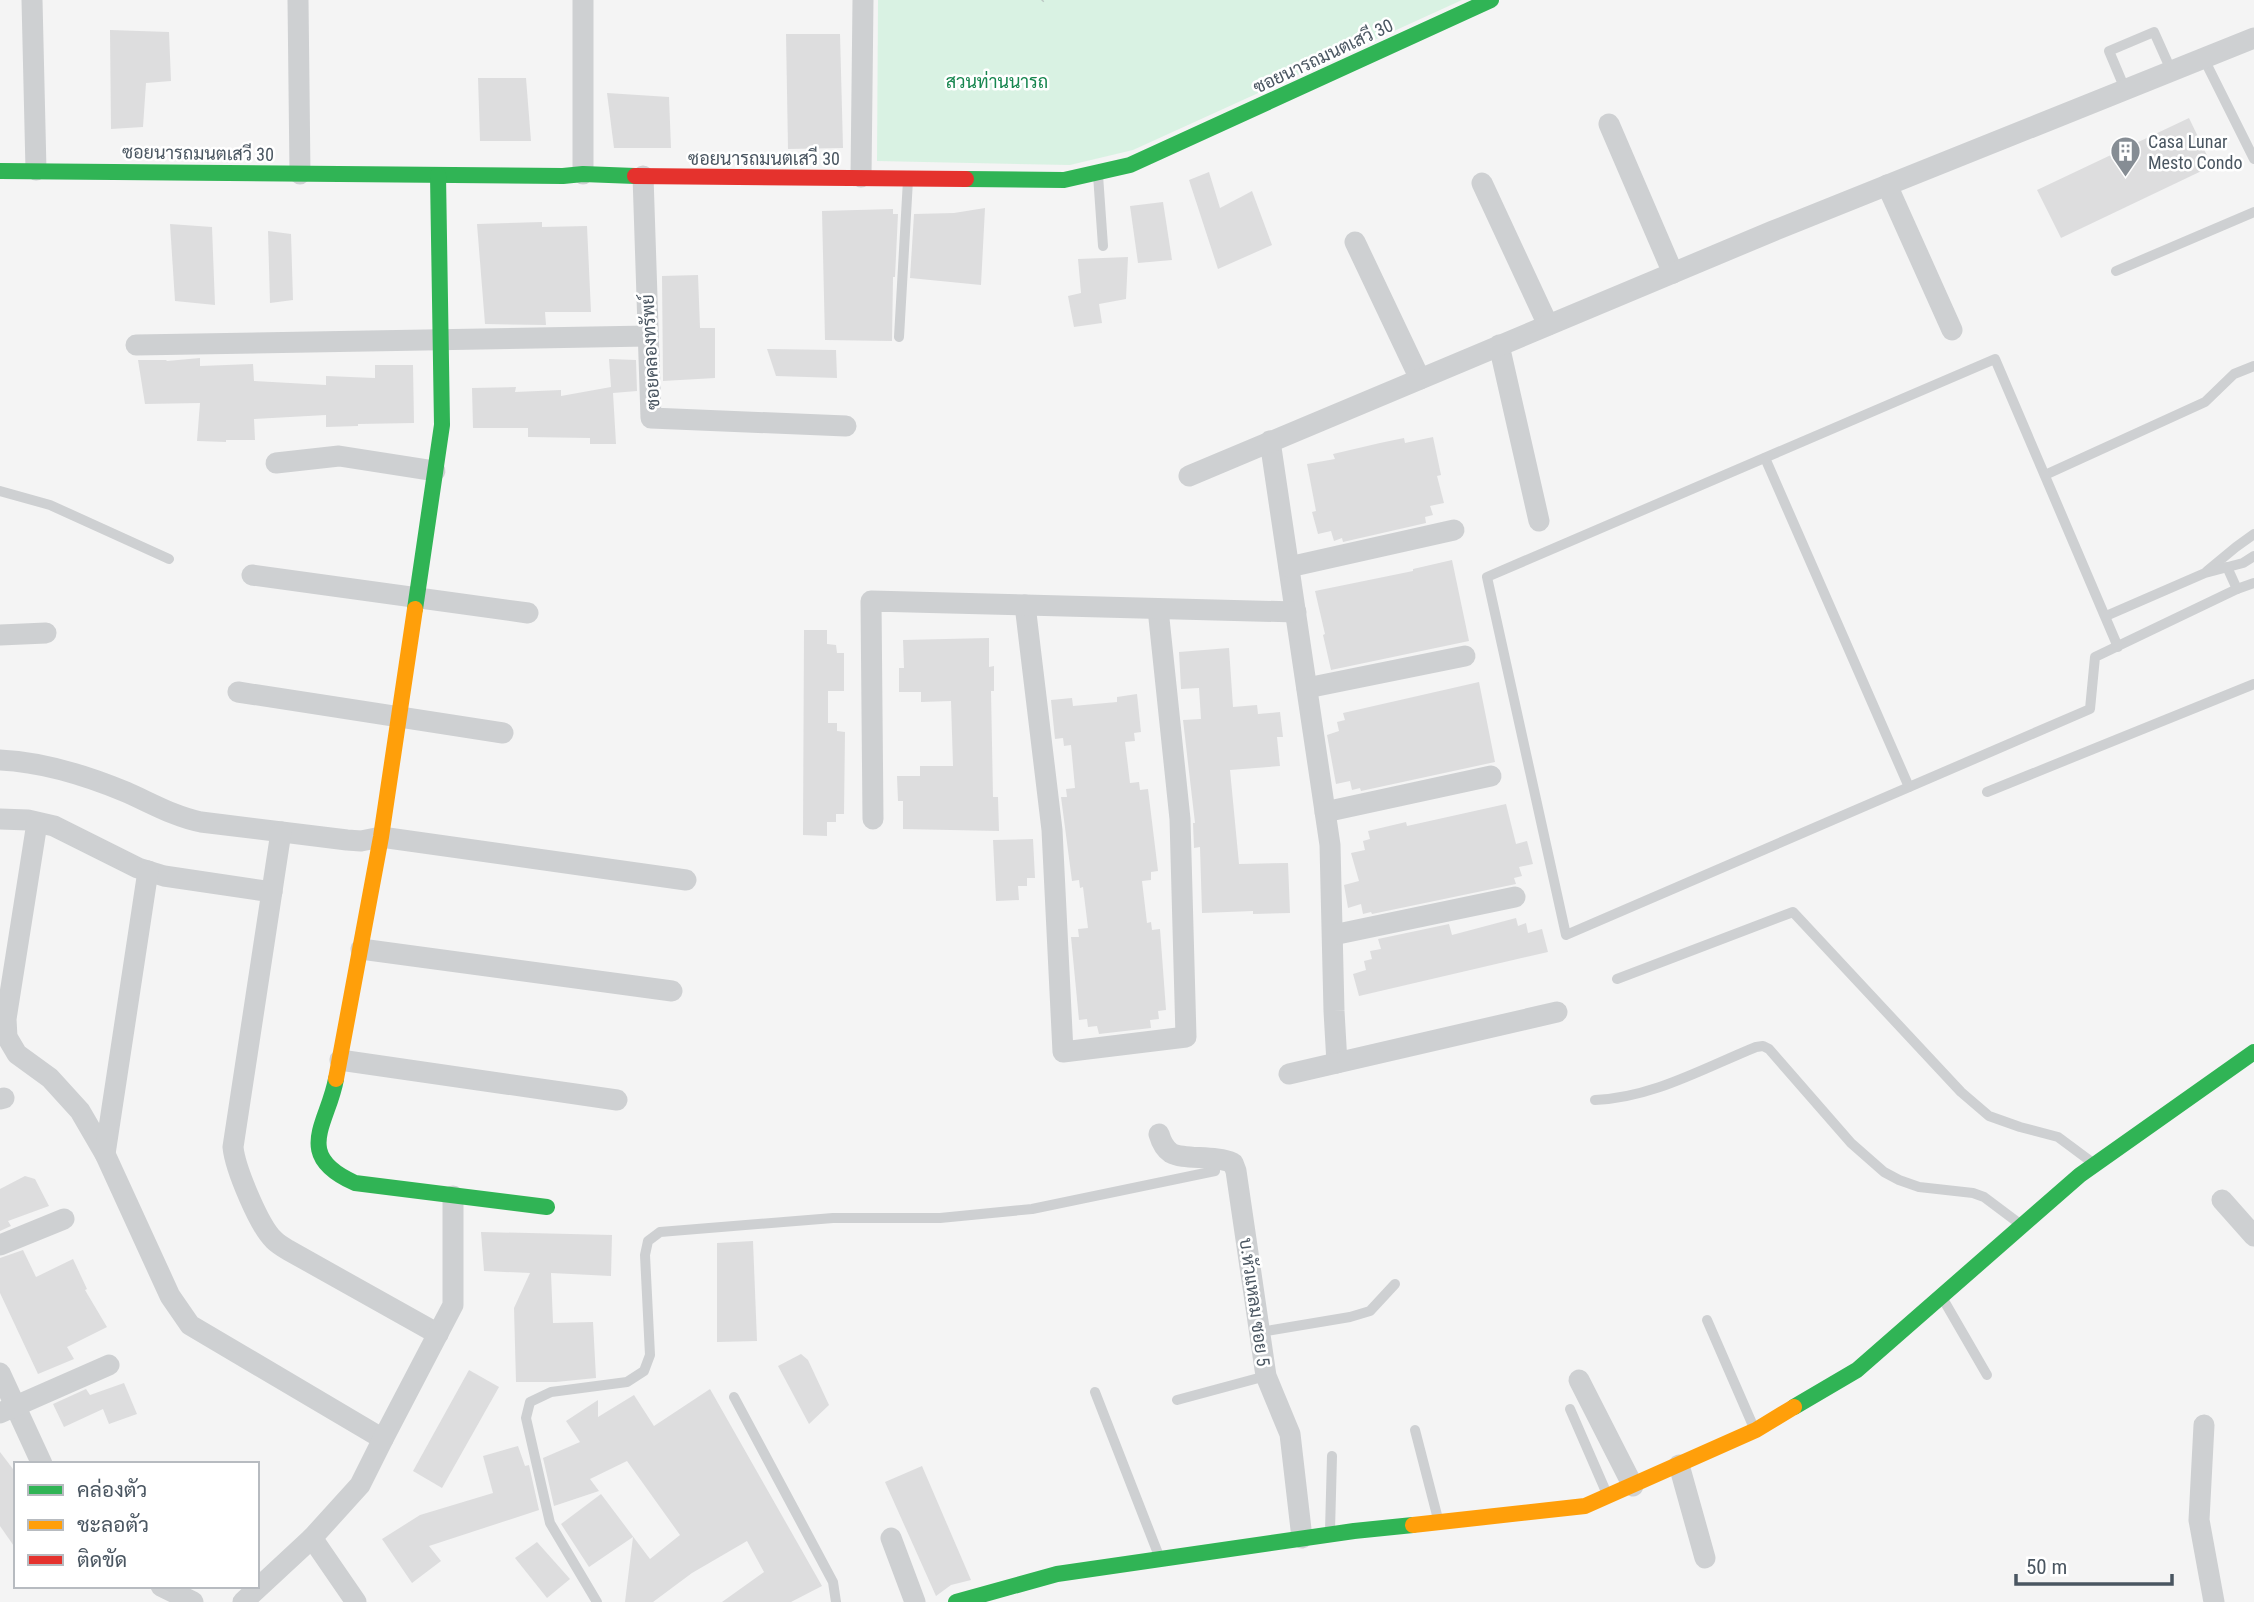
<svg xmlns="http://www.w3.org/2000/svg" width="2254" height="1602" viewBox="0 0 2254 1602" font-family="'Roboto Condensed',Sarabun,sans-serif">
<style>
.green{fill:#d9f2e3}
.building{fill:#ddddde}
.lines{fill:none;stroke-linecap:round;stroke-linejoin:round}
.path{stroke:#bcc7c4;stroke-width:3.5;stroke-dasharray:5 3.5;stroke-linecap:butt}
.lane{stroke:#ced0d2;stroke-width:10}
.street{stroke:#ced0d2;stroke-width:21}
.fast{stroke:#30b455;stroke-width:16}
.slow{stroke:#ff9f0a;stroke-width:16}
.jam{stroke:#e5322d;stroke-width:16}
.labels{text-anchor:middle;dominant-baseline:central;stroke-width:5;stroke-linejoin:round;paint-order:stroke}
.street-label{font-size:18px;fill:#4a5661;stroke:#fff}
.park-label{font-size:18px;fill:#17864f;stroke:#fff}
.poi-label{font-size:18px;fill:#4a5661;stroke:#fff;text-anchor:start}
</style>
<rect width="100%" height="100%" fill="#f4f4f4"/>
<polygon class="green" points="878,0 1462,0 1133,150 1070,165 877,161"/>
<g class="building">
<polygon points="110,30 169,32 171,81 146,83 143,127 111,129"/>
<polygon points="786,34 840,34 843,148 788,149"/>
<polygon points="478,78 526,78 531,141 480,141"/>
<polygon points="607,93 669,97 671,148 614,148"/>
<polygon points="2189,118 2212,166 2061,238 2037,190"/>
<polygon points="1209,172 1220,208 1252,191 1272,245 1218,269 1189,180"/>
<polygon points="1163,202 1172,260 1138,263 1130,206"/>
<polygon points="985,208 981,285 910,278 914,214 954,213"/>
<polygon points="893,209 893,214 898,214 895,277 893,277 892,341 825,340 822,211"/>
<polygon points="542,222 542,227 587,226 591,312 545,312 546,325 485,324 477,224"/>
<polygon points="170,224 212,227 215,305 175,301"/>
<polygon points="268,231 291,234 293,300 270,303"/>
<polygon points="1128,257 1126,299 1099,304 1102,323 1074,327 1068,296 1081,293 1078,259"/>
<polygon points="698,275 700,328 715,328 715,378 663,381 662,276"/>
<polygon points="767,349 836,350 837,378 776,376"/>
<polygon points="200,358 200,366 253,364 254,381 326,385 326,376 375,378 375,365 413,365 414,423 358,424 358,426 326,427 326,415 254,419 255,440 226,440 226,442 197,441 200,403 145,404 138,360 166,360 167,361"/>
<polygon points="609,359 636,360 637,391 613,393 616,444 590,444 590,438 528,437 528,428 473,428 472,388 516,387 515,392 561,390 561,396 611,387"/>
<polygon points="1433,437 1441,475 1437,476 1444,503 1430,506 1433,515 1425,517 1426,523 1343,542 1342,538 1334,541 1331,531 1318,534 1312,512 1316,511 1307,464 1335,459 1333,454 1380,443 1404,438 1405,443"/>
<polygon points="1452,560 1469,641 1331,670 1323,635 1325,634 1315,591 1413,571 1413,569"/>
<polygon points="804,630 827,630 827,644 836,645 837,653 844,653 844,691 828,691 828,723 837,723 837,731 845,732 844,814 836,814 836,822 827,822 827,836 803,835"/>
<polygon points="989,638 989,667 994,666 994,691 991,691 993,797 998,797 999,831 903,829 903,801 898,801 897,776 920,776 920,766 953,766 951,701 921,702 921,692 899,692 899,668 904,668 903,640"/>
<polygon points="1229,648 1233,707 1257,705 1258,714 1280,712 1283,737 1277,737 1280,766 1230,770 1239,864 1288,863 1290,913 1253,914 1253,911 1202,913 1200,847 1194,848 1193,823 1195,823 1183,720 1201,719 1199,688 1181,689 1179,652"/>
<polygon points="1479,682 1495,762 1361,791 1360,788 1352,790 1350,781 1336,784 1327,735 1339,731 1337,722 1345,720 1343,713"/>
<polygon points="1137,694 1141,732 1134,733 1135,741 1125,742 1130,783 1139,782 1140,790 1148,789 1158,871 1151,872 1151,880 1142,881 1147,923 1151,922 1152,930 1160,929 1166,1010 1158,1011 1159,1019 1150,1020 1151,1028 1099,1034 1097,1026 1088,1027 1087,1019 1079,1020 1071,937 1079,937 1078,929 1088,928 1083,887 1080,888 1079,880 1072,881 1061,797 1067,797 1066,789 1075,788 1071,745 1064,746 1063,738 1055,739 1051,700 1072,698 1073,706 1117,702 1117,697"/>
<polygon points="1506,804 1516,844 1527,841 1533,864 1519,867 1522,876 1514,878 1516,884 1372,914 1371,912 1363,914 1361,904 1348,908 1344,885 1359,881 1351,853 1365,850 1363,841 1370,839 1368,831 1406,822 1407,826"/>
<polygon points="1033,839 1035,878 1027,878 1027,886 1018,886 1019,900 996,901 993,840"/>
<polygon points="1516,918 1518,926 1526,923 1528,933 1542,929 1548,952 1359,996 1353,974 1366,970 1364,961 1372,959 1370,951 1381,949 1378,939 1449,924 1452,935"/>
<polygon points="25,1176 35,1179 49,1206 8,1221 11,1226 0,1231 0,1189"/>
<polygon points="481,1232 612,1235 611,1276 551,1273 553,1323 593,1322 596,1378 556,1382 516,1382 514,1308 530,1273 484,1271"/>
<polygon points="753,1241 757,1341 717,1342 717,1243"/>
<polygon points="23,1250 36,1277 73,1259 87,1289 85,1290 107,1327 67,1347 74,1359 38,1374 0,1293 0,1258"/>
<polygon points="801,1354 808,1360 829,1405 809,1424 778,1366"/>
<polygon points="469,1370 499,1387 442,1488 413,1471"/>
<polygon points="124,1383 137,1414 109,1424 103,1409 64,1427 53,1404 86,1389 90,1395"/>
<polygon points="710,1389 822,1586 791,1602 722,1602 764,1572 747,1541 692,1573 653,1602 625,1602 633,1537 589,1567 561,1524 601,1494 650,1559 680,1535 627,1461 590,1479 599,1491 554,1506 543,1458 580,1442 566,1421 598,1400 598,1417 634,1395 654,1426"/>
<polygon points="518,1446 525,1466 529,1465 539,1510 429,1546 441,1561 412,1583 382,1539 420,1515 493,1493 483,1456"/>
<polygon points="0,1452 16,1473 16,1549 0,1526"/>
<polygon points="922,1466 971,1580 951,1585 936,1596 885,1482"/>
<polygon points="537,1542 570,1579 547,1598 515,1558"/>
</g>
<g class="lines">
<polyline class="path" points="1042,1 1043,0"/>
<g class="lane">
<polyline points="2203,57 2254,159"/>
<polyline points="2125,89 2109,51 2154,32 2171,70"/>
<polyline points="1098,175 1103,246"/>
<polyline points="2116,271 2254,212"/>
<polyline points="899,337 908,180"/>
<polyline points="1765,458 1909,787"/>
<polyline points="2045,475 2205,402 2234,374 2254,366"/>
<polyline points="0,491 50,505 169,559"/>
<polyline points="2227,567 2237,589 2254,583"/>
<polyline points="2207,571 2236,547 2254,534"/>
<polyline points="2106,616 2205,573 2243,563 2254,556"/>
<polyline points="2118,647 1995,359 1487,577 1566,935 2090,709 2095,657 2237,589"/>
<polyline points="1987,792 2254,684"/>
<polyline points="1617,979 1793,912 1961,1092 1989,1116 2020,1127 2058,1137 2093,1163"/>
<path d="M1595,1100C1652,1098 1704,1068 1756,1047L1763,1046L1769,1049L1851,1143L1884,1172L1899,1180L1919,1187L1973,1193L1984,1197L2020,1224"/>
<polyline points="1943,1299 1987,1375"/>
<polyline points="1707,1320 1754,1428"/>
<polyline points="1260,1332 1350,1317 1370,1311 1395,1284"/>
<polyline points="1095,1392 1159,1556"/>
<polyline points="734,1397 833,1582 836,1602"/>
<polyline points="1177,1400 1266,1376"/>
<polyline points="1570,1409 1607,1494"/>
<polyline points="1415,1430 1438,1519"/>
<polyline points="1330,1531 1332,1456"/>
<polyline points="597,1602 550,1523 526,1418 530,1402 551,1392 627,1382 644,1371 650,1355 645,1255 648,1241 660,1232 833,1218 940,1218 1032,1209 1215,1171"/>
</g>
<g class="street">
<polyline points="32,0 36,170"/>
<polyline points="298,0 300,174"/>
<polyline points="583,0 583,174"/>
<polyline points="1609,124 1673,273"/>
<polyline points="643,176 651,418 846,426"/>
<polyline points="861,177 863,0"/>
<polyline points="1482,183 1548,325"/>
<polyline points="1887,185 1952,330"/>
<polyline points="1355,242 1420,379"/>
<polyline points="136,345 648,336"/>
<polyline points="1499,345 1539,521"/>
<polyline points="1270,441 1330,845 1334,1011 1337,1063"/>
<polyline points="276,463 339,456 435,471"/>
<polyline points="1189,476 1773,231 2254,38"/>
<polyline points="1289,567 1454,530"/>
<polyline points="252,575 528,613"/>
<polyline points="1025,605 1052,830 1063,1052 1186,1037 1180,819 1158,609"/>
<polyline points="0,635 46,633"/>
<polyline points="1307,688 1465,656"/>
<polyline points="238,692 503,733"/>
<path d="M0,760C44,762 85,775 126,792C151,803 175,817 201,822L347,840L361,841L381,837L686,880"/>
<polyline points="1325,812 1491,776"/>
<polyline points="0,819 28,820 54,826 138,868 164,876 272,892"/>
<polyline points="873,819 871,601 1296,612"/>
<polyline points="37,823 6,1019 7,1037 17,1054 50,1078 80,1111 105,1154 170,1296 190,1325 383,1439"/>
<path d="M281,832L233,1147C235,1168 259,1226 274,1240C278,1244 283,1247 288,1250L438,1334"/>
<polyline points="1333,935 1515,897"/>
<polyline points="361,949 672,991"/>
<polyline points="340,1060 617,1100"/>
<polyline points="1289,1074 1557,1012"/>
<polyline points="0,1099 4,1098"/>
<path d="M1159,1134C1161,1141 1165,1149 1171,1153C1183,1160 1215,1155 1233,1163L1236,1171L1266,1376L1290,1434L1302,1538"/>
<polyline points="105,1154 148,871"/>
<polyline points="2222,1200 2254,1236"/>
<polyline points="0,1245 64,1219"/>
<polyline points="0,1373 42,1464"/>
<polyline points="1579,1380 1633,1486"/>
<polyline points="0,1413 109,1365"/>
<polyline points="2204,1425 2199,1520 2214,1602"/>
<polyline points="1679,1465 1705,1558"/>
<polyline points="312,1538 356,1602"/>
<polyline points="891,1538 915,1602"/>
<polyline points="161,1586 193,1602"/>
<polyline points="243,1602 312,1538 360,1485 383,1439 453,1305 453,1196"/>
</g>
<g class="fast">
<polyline points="0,171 563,176 583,174 635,176"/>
<polyline points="966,179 1064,180 1130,165 1491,0"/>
<polyline points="415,609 442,425 438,175"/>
<path d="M336,1079C328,1124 292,1155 355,1183L547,1207"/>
<polyline points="1794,1407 1857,1370 2080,1175 2254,1052"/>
<polyline points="956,1602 1057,1574 1354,1531 1413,1525"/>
</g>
<g class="slow">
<polyline points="336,1079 381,837 415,609"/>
<polyline points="1413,1525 1585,1506 1756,1430 1794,1407"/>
</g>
<polyline class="jam" points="635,176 966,179"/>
</g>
<defs>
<symbol id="building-pin" viewBox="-11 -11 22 30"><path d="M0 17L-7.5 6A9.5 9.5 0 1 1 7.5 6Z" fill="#868d94" stroke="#fff"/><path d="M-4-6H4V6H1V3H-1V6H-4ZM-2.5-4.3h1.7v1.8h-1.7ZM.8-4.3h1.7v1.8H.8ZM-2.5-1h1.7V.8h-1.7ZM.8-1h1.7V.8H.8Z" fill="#fff"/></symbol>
</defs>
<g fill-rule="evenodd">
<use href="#building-pin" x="2108" y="134" width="35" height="47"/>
</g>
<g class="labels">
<g class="street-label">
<text transform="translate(1323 56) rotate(-25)">ซอยนารถมนตเสวี 30</text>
<text transform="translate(198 153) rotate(1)">ซอยนารถมนตเสวี 30</text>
<text x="764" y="158">ซอยนารถมนตเสวี 30</text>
<text transform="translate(650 352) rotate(-93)">ซอยคลองทรัพย์</text>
<text transform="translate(1255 1302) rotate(82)">บ.หัวแหลม ซอย 5</text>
</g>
<g class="park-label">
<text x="997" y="81">สวนท่านนารถ</text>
</g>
<g class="poi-label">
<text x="2148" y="141">Casa Lunar<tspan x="2148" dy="21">Mesto Condo</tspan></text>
</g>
</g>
<rect x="14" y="1462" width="245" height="126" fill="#ffffff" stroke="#b7bbc0" stroke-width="2"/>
<rect x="28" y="1485" width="35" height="10" fill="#30b455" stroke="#b7bbc0" stroke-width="2"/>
<text x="77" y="1497" font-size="21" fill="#4a5661">คล่องตัว</text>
<rect x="28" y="1520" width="35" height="10" fill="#ff9f0a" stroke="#b7bbc0" stroke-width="2"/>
<text x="77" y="1532" font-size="21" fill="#4a5661">ชะลอตัว</text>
<rect x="28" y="1555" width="35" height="10" fill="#e5322d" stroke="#b7bbc0" stroke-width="2"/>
<text x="77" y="1567" font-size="21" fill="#4a5661">ติดขัด</text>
<path d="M2016 1574v10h156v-10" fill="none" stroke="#4a5661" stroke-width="3.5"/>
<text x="2026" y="1574" font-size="21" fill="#4a5661" stroke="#ffffff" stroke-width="5" paint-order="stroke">50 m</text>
</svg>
